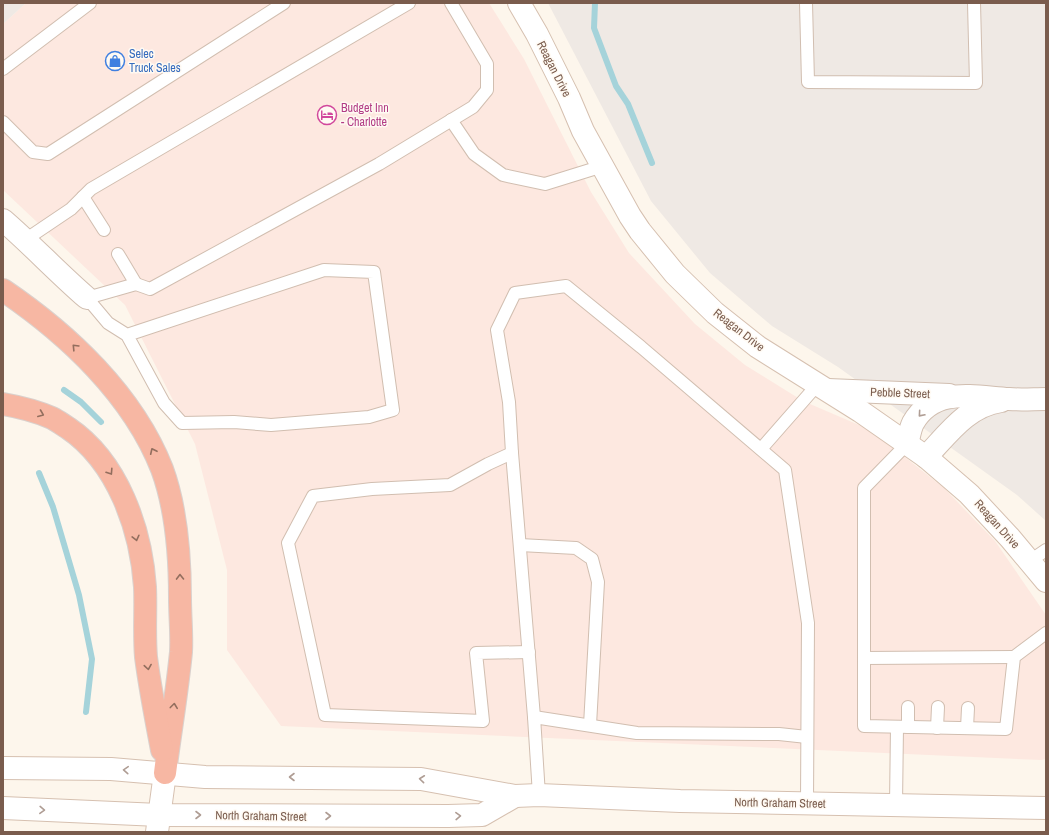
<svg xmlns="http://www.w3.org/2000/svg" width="1049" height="835" viewBox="0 0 1049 835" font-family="'Archivo Narrow',sans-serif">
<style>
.commercial{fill:#fde8e0}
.industrial{fill:#efe9e4}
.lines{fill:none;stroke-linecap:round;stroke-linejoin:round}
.stream{stroke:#a5d3da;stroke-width:6}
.lane-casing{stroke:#d1beb0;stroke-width:14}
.street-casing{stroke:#d1beb0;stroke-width:24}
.secondary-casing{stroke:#d6c0b0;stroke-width:24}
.highway-casing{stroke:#dad1cd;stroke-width:24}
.lane{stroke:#fff;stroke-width:12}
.street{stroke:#fff;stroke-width:22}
.secondary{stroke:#fff;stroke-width:22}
.highway{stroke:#f7b7a3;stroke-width:22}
.oneway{stroke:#936e5e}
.oneway2{stroke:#af9d94}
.labels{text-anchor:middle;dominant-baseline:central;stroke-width:3;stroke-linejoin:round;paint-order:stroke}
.shop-label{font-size:12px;fill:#366cbe;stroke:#fffaf3;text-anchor:start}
.street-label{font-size:12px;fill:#7a5c4d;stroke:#fffaf3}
.hotel-label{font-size:12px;fill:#b23c85;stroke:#fffaf3;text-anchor:start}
</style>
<rect width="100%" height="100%" fill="#fdf6ec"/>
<polygon class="commercial" points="26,3 489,3 524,59 591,192 629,253 695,324 745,365 803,401 866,428 887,443 944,488 995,541 1046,615 1046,759 1041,760 281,726 227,650 227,570 195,444 125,305 3,190 3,24"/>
<g class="industrial">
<polygon points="3,3 26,3 3,24"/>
<polygon points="548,3 1046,3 1046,521 1017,495 838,367 772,326 710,273 651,201"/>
</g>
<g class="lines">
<g class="stream">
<polyline points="595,3 594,28 616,86 628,104 652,163"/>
<polyline points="64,390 81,402 101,422"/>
<polyline points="39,473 53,507 79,595 92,659 86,712"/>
</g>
<defs>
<g id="lane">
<polyline points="806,3 808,82 976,83 974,3"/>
<polyline points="3,69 90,3"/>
<polyline points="451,120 474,154 503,175 545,184 603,166"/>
<polyline points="3,122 33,152 48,154 284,3"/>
<polyline points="83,197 104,230"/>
<polyline points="25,240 71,209 91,189 409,3"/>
<polyline points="118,254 136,284"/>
<polyline points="127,335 324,270 374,272 393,410 369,417 271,425 234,422 182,423 164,403 127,335 108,323 87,298 136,284 150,289 379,164 473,107 487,90 487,64 451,3"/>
<polyline points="907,444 864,488 864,726 1006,729 1014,657 1046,633"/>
<polyline points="761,449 818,384"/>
<polyline points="512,453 534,717"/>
<polyline points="520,545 576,548 592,559 598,582 590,725"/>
<polyline points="1030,561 1046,550"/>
<polyline points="529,652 476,653 483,721 325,715 288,543 313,496 372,489 450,485 488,464 512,453 509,402 497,330 515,293 566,286 641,347 785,470 808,623 807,803"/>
<polyline points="864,658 1014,657"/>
<polyline points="908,707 908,727"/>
<polyline points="937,728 938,707"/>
<polyline points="967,728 968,708"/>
<polyline points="539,795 534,717 637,733 779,734 807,737"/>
<polyline points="896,805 897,727"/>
</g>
<g id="street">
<path d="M3,220C32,245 58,273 87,298"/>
<polyline points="828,390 949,395"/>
<path d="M907,444C909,437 910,429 913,423C934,386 974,397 1009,399C1021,400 1034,399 1046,399"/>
<path d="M926,457C948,434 967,406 1001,401"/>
</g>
<g id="secondary">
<polyline points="519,3 537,34 569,98 583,131 630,216 640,231 675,274 715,313 758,347 860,411 926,457 969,494 1010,538 1046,581"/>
<polyline points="3,768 111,769 205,777 421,779 515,796 539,795 680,801 1046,808"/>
<polyline points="3,808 159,815 448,816 482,815 515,796"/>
<polyline points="157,832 165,773"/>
</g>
<g id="highway">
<path d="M3,290C68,334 133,395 162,469C176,507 180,558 180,598C180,616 182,635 181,652C177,693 170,733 165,773"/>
<path d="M3,404C20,407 36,411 52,418C58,421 63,425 68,428C118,462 141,529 145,587C146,610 144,634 146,657C150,688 156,719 162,750"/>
</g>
</defs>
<use href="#lane" class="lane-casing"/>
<use href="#street" class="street-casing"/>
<use href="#secondary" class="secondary-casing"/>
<use href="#highway" class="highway-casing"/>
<use href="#lane" class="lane"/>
<use href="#street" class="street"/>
<use href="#secondary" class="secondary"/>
<use href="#highway" class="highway"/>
</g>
<defs><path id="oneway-chevron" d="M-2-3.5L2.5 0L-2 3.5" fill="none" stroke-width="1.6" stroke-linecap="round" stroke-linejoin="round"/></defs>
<g class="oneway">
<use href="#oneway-chevron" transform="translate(75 347) rotate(-134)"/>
<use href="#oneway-chevron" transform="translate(41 414) rotate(22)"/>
<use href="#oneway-chevron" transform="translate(153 451) rotate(-115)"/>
<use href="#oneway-chevron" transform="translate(110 472) rotate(57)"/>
<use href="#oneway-chevron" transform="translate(136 538) rotate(76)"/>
<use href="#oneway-chevron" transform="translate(180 577) rotate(-91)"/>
<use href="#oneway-chevron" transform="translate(148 667) rotate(81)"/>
<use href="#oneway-chevron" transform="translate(174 706) rotate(-83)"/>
</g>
<g class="oneway2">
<use href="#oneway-chevron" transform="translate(921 414) rotate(131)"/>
<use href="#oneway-chevron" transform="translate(126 770) rotate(-176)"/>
<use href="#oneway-chevron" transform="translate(292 777) rotate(-180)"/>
<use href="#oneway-chevron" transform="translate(422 779) rotate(-174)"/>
<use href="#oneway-chevron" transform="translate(42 810) rotate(2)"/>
<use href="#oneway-chevron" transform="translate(198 815)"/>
<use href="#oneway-chevron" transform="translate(328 816)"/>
<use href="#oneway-chevron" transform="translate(458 816) rotate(-2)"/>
</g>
<defs>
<symbol id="shop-ring" viewBox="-11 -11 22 22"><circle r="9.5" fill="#fffaf3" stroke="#3f7fe0" stroke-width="1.5"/><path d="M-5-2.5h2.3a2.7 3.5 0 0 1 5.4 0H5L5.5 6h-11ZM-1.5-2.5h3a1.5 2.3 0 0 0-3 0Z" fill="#3f7fe0"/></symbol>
<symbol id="hotel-ring" viewBox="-11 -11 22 22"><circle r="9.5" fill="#fffaf3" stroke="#d1479c" stroke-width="1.5"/><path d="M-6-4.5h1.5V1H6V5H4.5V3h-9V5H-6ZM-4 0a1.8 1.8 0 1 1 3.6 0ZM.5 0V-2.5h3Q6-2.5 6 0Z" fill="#d1479c"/></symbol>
</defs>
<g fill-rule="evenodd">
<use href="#shop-ring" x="104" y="50" width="22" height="22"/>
<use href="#hotel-ring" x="316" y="104" width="22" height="22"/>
</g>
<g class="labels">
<g class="shop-label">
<text x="129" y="54">Selec<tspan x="129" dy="14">Truck Sales</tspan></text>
</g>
<g class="street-label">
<text transform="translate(554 69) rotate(63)">Reagan Drive</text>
<text transform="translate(739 330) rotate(38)">Reagan Drive</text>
<text transform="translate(900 393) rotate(2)">Pebble Street</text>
<text transform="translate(997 524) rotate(48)">Reagan Drive</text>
<text transform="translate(780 803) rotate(1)">North Graham Street</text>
<text transform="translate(261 816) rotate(1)">North Graham Street</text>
</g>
<g class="hotel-label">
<text x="341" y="108">Budget Inn<tspan x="341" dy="14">- Charlotte</tspan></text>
</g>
</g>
<rect width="1049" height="835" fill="none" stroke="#7a5c4d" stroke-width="8"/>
</svg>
